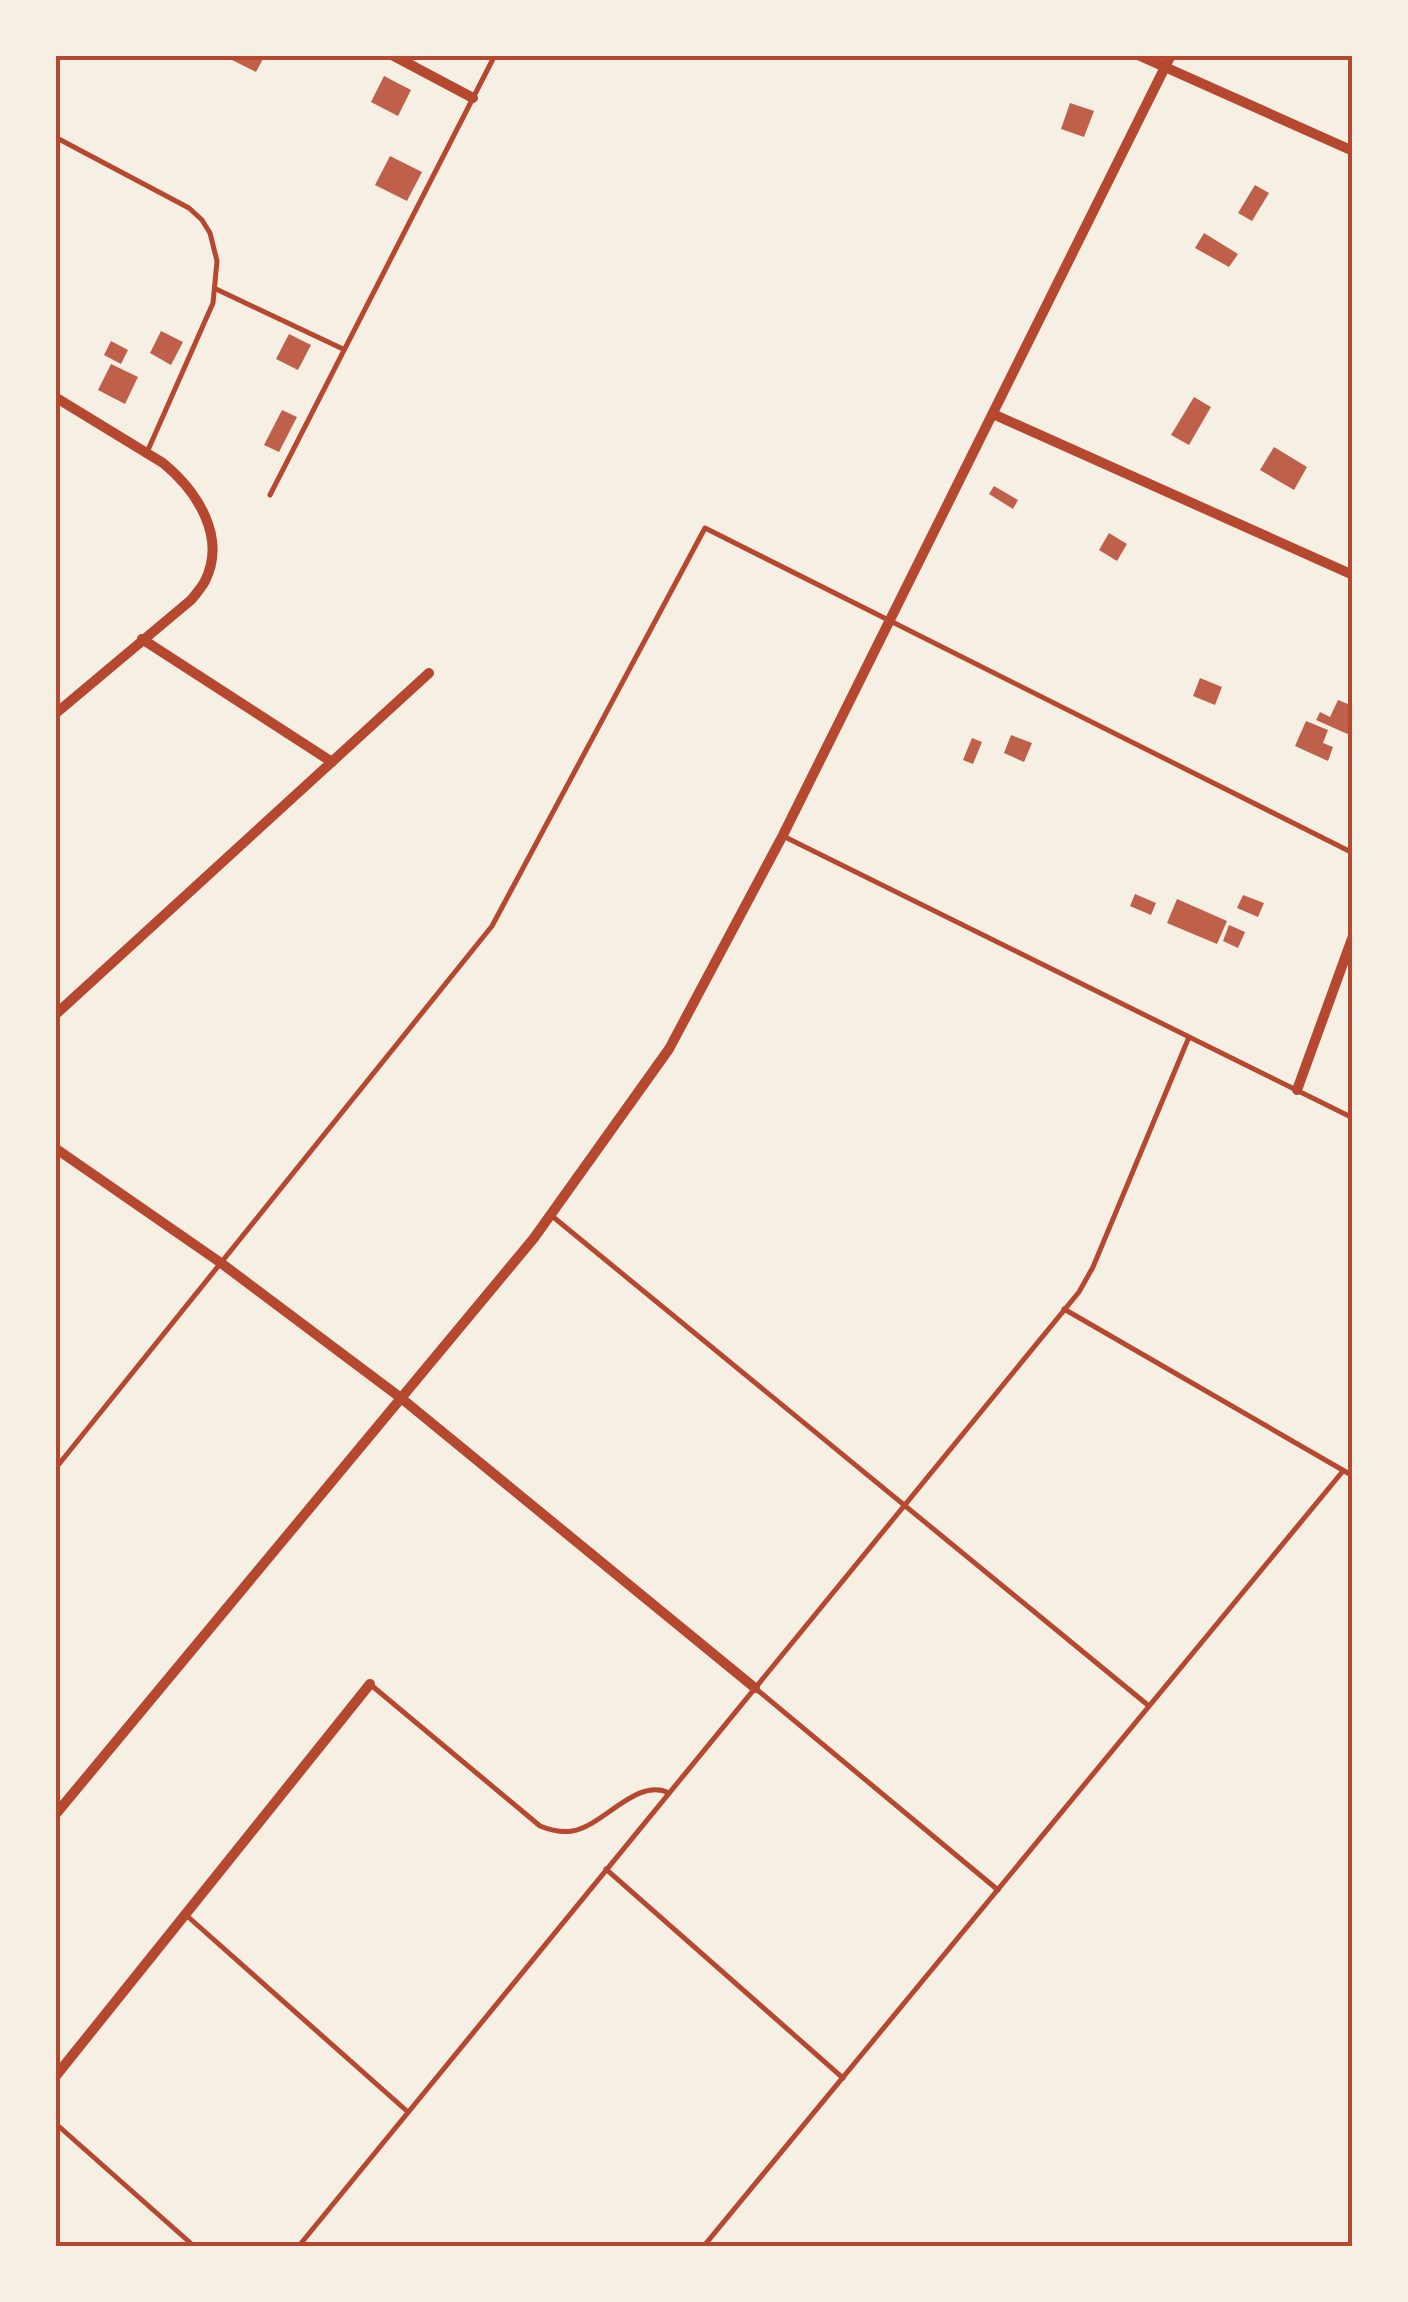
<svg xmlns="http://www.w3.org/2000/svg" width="1408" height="2302" viewBox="0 0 1408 2302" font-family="'Public Sans',sans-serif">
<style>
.building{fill:#bf614a}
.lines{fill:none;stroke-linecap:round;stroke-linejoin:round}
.service{stroke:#b5482f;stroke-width:5}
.minor{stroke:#b5482f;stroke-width:10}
.neatline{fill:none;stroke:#b5482f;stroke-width:4}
</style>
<rect width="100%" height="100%" fill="#f6efe4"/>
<g class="building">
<polygon points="222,55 265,55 256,72"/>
<polygon points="384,76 411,90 398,116 371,102"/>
<polygon points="1070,103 1094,111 1084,137 1061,129"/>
<polygon points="390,156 422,172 407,201 375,185"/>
<polygon points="1255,185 1269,193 1252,221 1238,213"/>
<polygon points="1204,233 1238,254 1229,267 1195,248"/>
<polygon points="161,331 183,342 171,365 150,353"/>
<polygon points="289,334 311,345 298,370 276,359"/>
<polygon points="111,341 128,350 121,364 104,355"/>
<polygon points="111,364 138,377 125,404 98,390"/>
<polygon points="1194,397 1211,407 1189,445 1171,435"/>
<polygon points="282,410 297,417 279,452 264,445"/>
<polygon points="1274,447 1307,467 1294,490 1260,470"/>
<polygon points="994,486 1018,500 1013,509 989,494"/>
<polygon points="1109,533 1127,544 1117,561 1099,550"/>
<polygon points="1200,678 1222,687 1215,705 1193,696"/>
<polygon points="1338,700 1353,706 1352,736 1316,720 1320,712 1330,717"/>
<polygon points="1306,721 1328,730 1323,743 1333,747 1328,761 1295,746"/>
<polygon points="1011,735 1032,743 1024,762 1004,753"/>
<polygon points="972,738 982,742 973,764 963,760"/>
<polygon points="1135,894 1156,903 1151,915 1130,906"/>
<polygon points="1243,895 1264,903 1258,917 1237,908"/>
<polygon points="1177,899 1227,921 1217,944 1167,923"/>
<polygon points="1229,925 1245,932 1238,948 1223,941"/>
</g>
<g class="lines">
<g class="service">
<polyline points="55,137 189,208 202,220 210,233 217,261 213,303 148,450"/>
<polyline points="216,289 343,349"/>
<polyline points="270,495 495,55"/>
<polyline points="785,837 1353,1118"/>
<polyline points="552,1216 1149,1706"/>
<polyline points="1064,1309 1353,1476"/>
<polyline points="55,1469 492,926 705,528 1353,853"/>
<path d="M371,1685L540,1826C550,1830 561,1833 572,1831C604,1826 636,1777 669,1793"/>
<polyline points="755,1688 998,1890"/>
<polyline points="606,1869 843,2078"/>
<polyline points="186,1915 408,2112"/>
<polyline points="55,2123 195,2247"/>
<polyline points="298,2247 1079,1292 1093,1267 1189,1037"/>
<polyline points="703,2247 1343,1471"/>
</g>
<g class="minor">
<polyline points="392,55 473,98"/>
<polyline points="1138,55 1353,151"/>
<path d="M55,397L163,463C197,491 227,537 205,581C202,587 196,594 191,600L55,714"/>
<polyline points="993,414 1353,575"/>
<polyline points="142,639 332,762"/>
<polyline points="55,1015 429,673"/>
<polyline points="1297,1090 1353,936"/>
<polyline points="55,1148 221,1263 401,1398 755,1688"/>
<polyline points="55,1815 534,1238 669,1049 783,835 1171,55"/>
<polyline points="55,2077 370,1684"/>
</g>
</g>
<rect width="1408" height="2302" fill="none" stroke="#f6efe4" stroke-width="115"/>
<rect x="58" y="58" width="1292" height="2186" class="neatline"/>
</svg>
